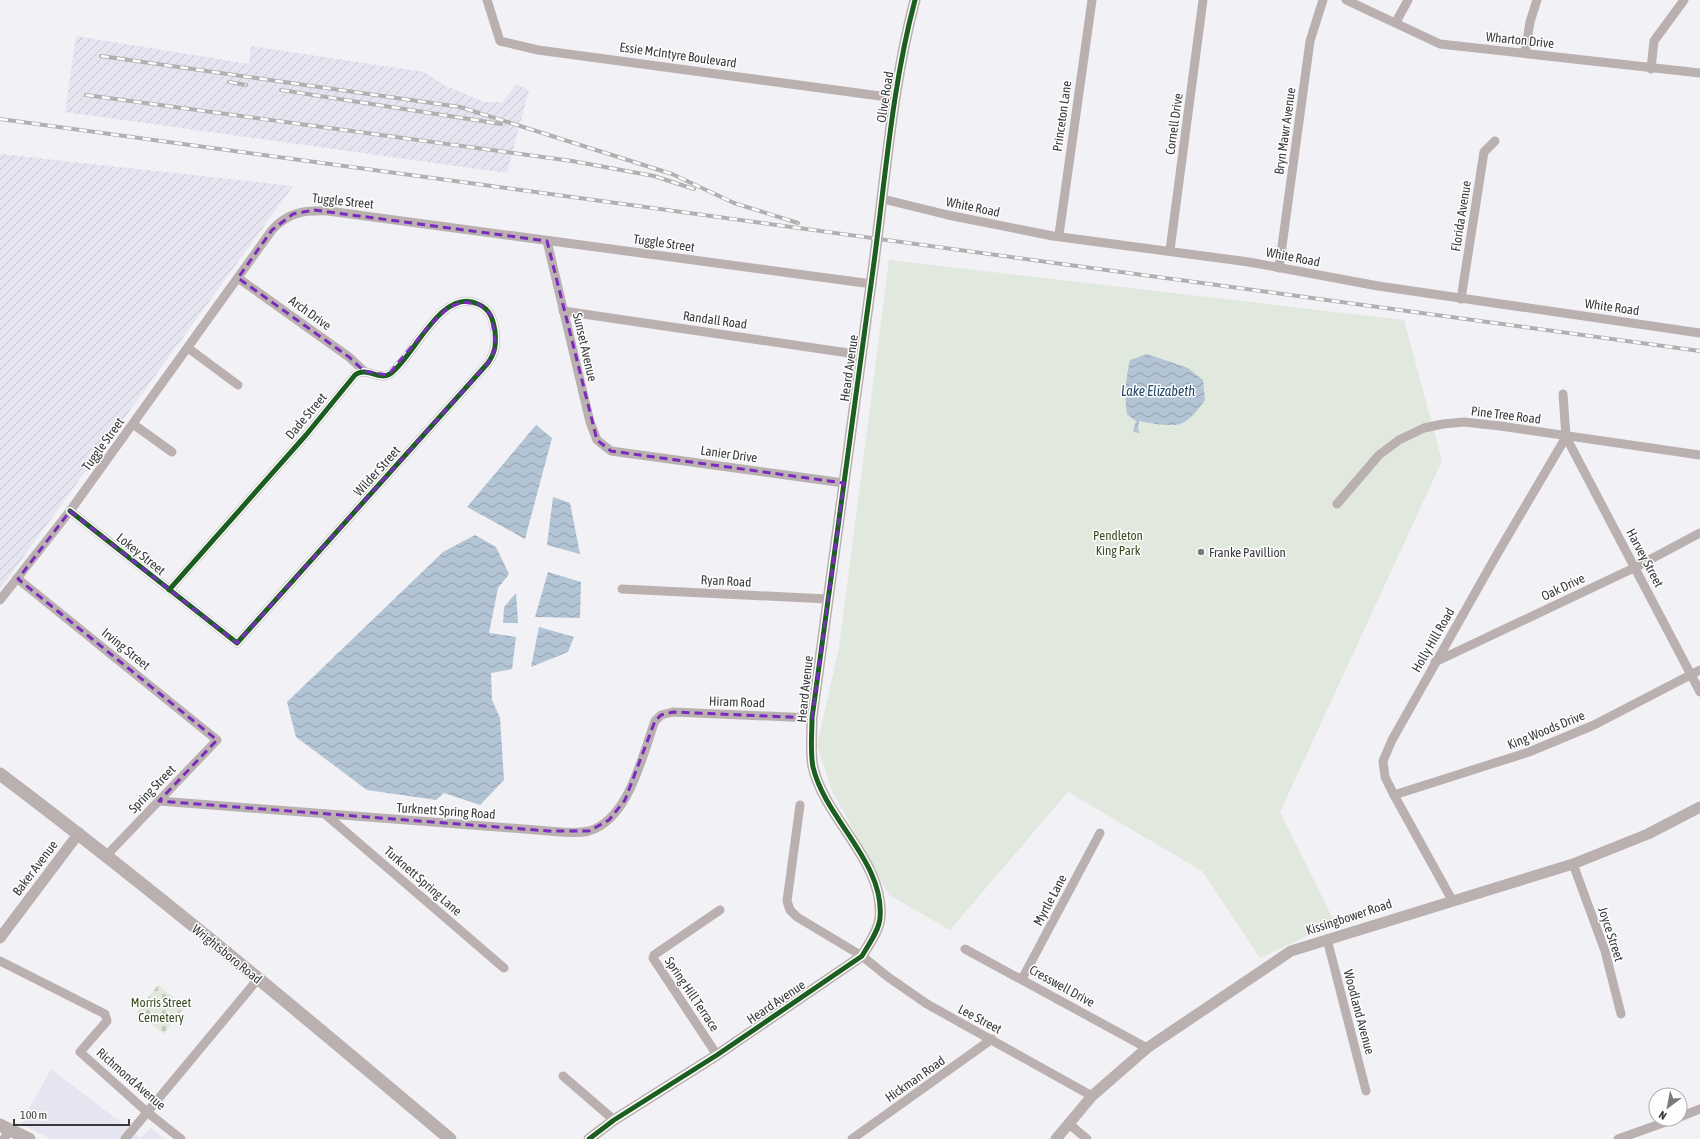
<svg xmlns="http://www.w3.org/2000/svg" width="1700" height="1139" viewBox="0 0 1700 1139" font-family="'Asap Condensed',sans-serif">
<style>
.built{fill:#e4e5f0}
.industrial{fill:url(#industrial-furrows)}
.cemetery{fill:url(#cemetery-stones)}
.green{fill:#e1e8dd}
.water{fill:url(#water-waves)}
.lines{fill:none;stroke-linecap:round;stroke-linejoin:round}
.minor{stroke:#bbb0b0;stroke-width:9}
.tertiary{stroke:#bbb0b0;stroke-width:11}
.secondary{stroke:#bbb0b0;stroke-width:13}
.rail-casing{stroke:#b3aeb0;stroke-width:4}
.rail{stroke:#fefefe;stroke-width:2.5;stroke-dasharray:8;stroke-linecap:butt}
.cycleway-casing{stroke:#fefefe;stroke-width:8}
.cycleway{stroke:#1b5e20;stroke-width:5}
.marked{fill:none;stroke:#7b2cbf;stroke-width:3;stroke-dasharray:8 5;stroke-linejoin:round}
.poi-dot{fill:#7a7a7e;stroke:#fefefe;stroke-width:1.5}
.labels{text-anchor:middle;dominant-baseline:central;stroke-width:3;stroke-linejoin:round;paint-order:stroke}
.street-label{font-size:13px;fill:#3a3a3d;stroke:#fefefe}
.park-label{font-size:13px;fill:#394d21;stroke:#fefefe}
.poi-label{font-size:13px;fill:#3a3a3d;stroke:#fefefe;text-anchor:start}
.water-label{font-size:14px;font-style:italic;fill:#22476a;stroke:#fefefe}
</style>
<defs>
<pattern id="industrial-furrows" width="10" height="10" patternUnits="userSpaceOnUse"><rect width="10" height="10" fill="#e4e5f0"/><path d="M-1 1l2-2M0 10L10 0M9 11l2-2" fill="none" stroke="#c4c5cf"/></pattern>
<pattern id="cemetery-stones" width="16" height="16" patternUnits="userSpaceOnUse"><rect width="16" height="16" fill="#e1e8dd"/><path d="M2 7V4a2 2 0 0 1 4 0v3zM10 15v-3a2 2 0 0 1 4 0v3z" fill="#c2c8bf"/></pattern>
<pattern id="water-waves" width="16" height="10" patternUnits="userSpaceOnUse"><rect width="16" height="10" fill="#b3c4d5"/><path d="M0 5q4-4 8 0t8 0" fill="none" stroke="#93a0ae"/></pattern>
</defs>
<rect width="100%" height="100%" fill="#f1f1f6"/>
<polygon class="built" points="51,1069 141,1138 151,1128 165,1139 51,1139 21,1124"/>
<g class="industrial">
<polygon points="76,36 249,64 251,46 424,72 444,85 484,102 503,102 516,84 529,90 507,173 65,112"/>
<polygon points="0,154 293,186 0,589"/>
</g>
<polygon class="cemetery" points="158,985 185,1006 164,1034 137,1012"/>
<polygon class="green" points="889,260 1404,320 1442,461 1280,812 1335,923 1260,958 1202,871 1068,792 950,930 889,895 832,791 817,745 839,648"/>
<g class="water">
<path d="M1147,354L1188,368L1203,380L1205,400C1199,408 1191,420 1180,424C1172,427 1148,423 1139,421L1138,429L1140,433L1133,432L1136,421L1127,414C1124,396 1126,377 1130,360Z"/>
<polygon points="536,425 552,438 525,539 467,507"/>
<polygon points="553,497 570,503 580,554 547,545"/>
<polygon points="475,535 496,547 509,574 498,588 489,633 516,637 512,669 491,673 492,700 500,718 504,780 480,805 444,793 436,800 367,790 296,737 287,702 443,552"/>
<polygon points="548,572 581,582 580,618 535,617"/>
<polygon points="516,593 518,623 503,623 504,607"/>
<polygon points="539,627 574,637 568,652 531,667"/>
</g>
<g class="lines">
<g class="minor">
<polyline points="487,0 500,41 538,50 895,98"/>
<polyline points="1346,0 1440,44 1700,73"/>
<polyline points="1396,22 1408,0"/>
<polyline points="1525,53 1530,22 1537,0"/>
<polyline points="1651,69 1654,41 1684,0"/>
<polyline points="883,199 948,215 1053,236 1249,262 1378,286 1700,333"/>
<polyline points="1059,235 1092,0"/>
<polyline points="547,241 590,422 597,440 611,451 844,483"/>
<polyline points="1170,250 1203,0"/>
<polyline points="1279,268 1310,41 1323,0"/>
<polyline points="238,278 349,357 364,371"/>
<polyline points="1461,299 1484,152 1495,141"/>
<polyline points="563,311 862,355"/>
<polyline points="188,348 238,385"/>
<polyline points="133,424 172,452"/>
<polyline points="1566,437 1700,692"/>
<polyline points="1337,504 1379,455 1399,440 1424,428 1443,424 1464,422 1500,426 1700,455"/>
<path d="M70,511L237,643L488,363C496,351 496,344 495,331C493,319 490,309 478,304C441,286 413,359 390,374C378,381 367,366 355,375L306,435L169,590"/>
<polyline points="18,579 217,740 106,856"/>
<polyline points="622,589 828,599"/>
<path d="M0,600L70,511L272,230C288,212 305,210 328,211L872,284"/>
<polyline points="1435,662 1636,567 1700,533"/>
<polyline points="1394,795 1529,752 1594,725 1700,670"/>
<path d="M159,801L549,831C562,832 576,834 589,831C629,819 642,756 655,721L661,715L673,712L812,718"/>
<polyline points="800,805 787,901 790,910 797,917 862,956 888,977 927,1004 1092,1096"/>
<polyline points="325,814 504,968"/>
<polyline points="1573,864 1605,951 1621,1014"/>
<polyline points="1452,900 1394,795 1385,777 1383,761 1392,740 1496,556 1566,437 1563,394"/>
<polyline points="1327,939 1366,1091"/>
<polyline points="965,949 1147,1048"/>
<polyline points="0,961 105,1014 107,1021 80,1052 147,1112 181,1139"/>
<polyline points="1022,979 1100,833"/>
<polyline points="717,1055 653,958 654,955 720,910"/>
<polyline points="563,1076 614,1120"/>
<polyline points="1680,1117 1700,1109"/>
<polyline points="1068,1123 1087,1139"/>
<polyline points="4,1139 9,1130"/>
<polyline points="125,1139 258,979"/>
<polyline points="852,1139 992,1039"/>
<polyline points="1618,1139 1674,1119"/>
</g>
<g class="tertiary">
<polyline points="0,938 79,833"/>
<path d="M589,1139L614,1120L717,1055L862,956C868,945 879,931 880,918C885,862 825,819 813,767C810,752 812,734 812,718C831,571 853,424 872,277C885,185 891,90 915,0"/>
<polyline points="1056,1139 1092,1096 1147,1048 1291,951 1573,864 1648,834 1700,807"/>
</g>
<g class="secondary">
<path d="M0,774C154,890 303,1015 450,1139"/>
<polyline points="0,1125 29,1139"/>
</g>
<defs>
<g id="rail">
<polyline points="101,56 460,107 672,174 734,203 798,223"/>
<polyline points="229,82 246,85"/>
<polyline points="281,90 501,124"/>
<polyline points="86,95 572,161 654,176 694,189"/>
<polyline points="0,119 1700,351"/>
</g>
</defs>
<use href="#rail" class="rail-casing"/>
<use href="#rail" class="rail"/>
<defs>
<g id="cycleway">
<path d="M70,511L237,643L488,363C496,351 496,344 495,331C493,319 490,309 478,304C441,286 413,359 390,374C378,381 367,366 355,375L306,435L169,590"/>
<path d="M589,1139L614,1120L717,1055L862,956C868,945 879,931 880,918C885,862 825,819 813,767C810,752 812,734 812,718C831,571 853,424 872,277C885,185 891,90 915,0"/>
</g>
</defs>
<use href="#cycleway" class="cycleway-casing"/>
<use href="#cycleway" class="cycleway"/>
</g>
<path class="marked" d="M314,210L547,241L597,440L611,451L844,483L812,718L673,712L661,715L655,721L625,800L609,820L589,831H549L159,801L217,740L18,579L70,511L237,643L488,363L496,347L491,315L479,304L462,302L448,308L428,327L388,375L364,371L349,357L238,278L272,230L293,214Z"/>
<circle class="poi-dot" cx="1201" cy="552" r="4"/>
<g class="labels">
<g class="street-label">
<text transform="translate(1520 40) rotate(6)">Wharton Drive</text>
<text transform="translate(678 55) rotate(8)">Essie McIntyre Boulevard</text>
<text transform="translate(885 97) rotate(-81)">Olive Road</text>
<text transform="translate(1062 116) rotate(-82)">Princeton Lane</text>
<text transform="translate(1174 124) rotate(-82)">Cornell Drive</text>
<text transform="translate(1285 131) rotate(-82)">Bryn Mawr Avenue</text>
<text transform="translate(343 201) rotate(6)">Tuggle Street</text>
<text transform="translate(973 207) rotate(12)">White Road</text>
<text transform="translate(1461 216) rotate(-81)">Florida Avenue</text>
<text transform="translate(664 243) rotate(8)">Tuggle Street</text>
<text transform="translate(1293 257) rotate(11)">White Road</text>
<text transform="translate(1612 307) rotate(8)">White Road</text>
<text transform="translate(310 313) rotate(36)">Arch Drive</text>
<text transform="translate(715 320) rotate(8)">Randall Road</text>
<text transform="translate(585 347) rotate(77)">Sunset Avenue</text>
<text transform="translate(849 368) rotate(-82)">Heard Avenue</text>
<text transform="translate(1506 415) rotate(7)">Pine Tree Road</text>
<text transform="translate(306 416) rotate(-50)">Dade Street</text>
<text transform="translate(103 444) rotate(-54)">Tuggle Street</text>
<text transform="translate(729 454) rotate(8)">Lanier Drive</text>
<text transform="translate(377 471) rotate(-48)">Wilder Street</text>
<text transform="translate(141 554) rotate(39)">Lokey Street</text>
<text transform="translate(1645 558) rotate(62)">Harvey Street</text>
<text transform="translate(726 581) rotate(3)">Ryan Road</text>
<text transform="translate(1563 587) rotate(-25)">Oak Drive</text>
<text transform="translate(1433 640) rotate(-60)">Holly Hill Road</text>
<text transform="translate(126 649) rotate(39)">Irving Street</text>
<text transform="translate(805 689) rotate(-84)">Heard Avenue</text>
<text transform="translate(737 702) rotate(2)">Hiram Road</text>
<text transform="translate(1546 730) rotate(-22)">King Woods Drive</text>
<text transform="translate(152 789) rotate(-46)">Spring Street</text>
<text transform="translate(446 811) rotate(4)">Turknett Spring Road</text>
<text transform="translate(35 868) rotate(-53)">Baker Avenue</text>
<text transform="translate(423 881) rotate(41)">Turknett Spring Lane</text>
<text transform="translate(1050 900) rotate(-62)">Myrtle Lane</text>
<text transform="translate(1349 917) rotate(-18)">Kissingbower Road</text>
<text transform="translate(1611 934) rotate(72)">Joyce Street</text>
<text transform="translate(227 954) rotate(39)">Wrightsboro Road</text>
<text transform="translate(1062 986) rotate(29)">Cresswell Drive</text>
<text transform="translate(692 994) rotate(56)">Spring Hill Terrace</text>
<text transform="translate(776 1002) rotate(-34)">Heard Avenue</text>
<text transform="translate(1359 1012) rotate(75)">Woodland Avenue</text>
<text transform="translate(980 1019) rotate(28)">Lee Street</text>
<text transform="translate(131 1079) rotate(41)">Richmond Avenue</text>
<text transform="translate(915 1079) rotate(-35)">Hickman Road</text>
</g>
<g class="park-label">
<text x="1118" y="535">Pendleton<tspan x="1118" dy="15">King Park</tspan></text>
<text x="161" y="1002">Morris Street<tspan x="161" dy="15">Cemetery</tspan></text>
</g>
<g class="poi-label">
<text x="1209" y="552">Franke Pavillion</text>
</g>
<g class="water-label">
<text x="1158" y="391">Lake Elizabeth</text>
</g>
</g>
<g transform="translate(1668 1107) rotate(212)"><circle r="19" fill="#fefefe" stroke="#b0b0b1"/>
<path d="M0-3L7 15L0 10L-7 15Z" fill="#7a7a7e"/>
<text y="-6" font-size="11" font-weight="bold" text-anchor="middle" fill="#3a3a3d">N</text>
</g>
<path d="M14 1119v6h115v-6" fill="none" stroke="#3a3a3d" stroke-width="2"/>
<text x="20" y="1119" font-size="12" fill="#3a3a3d" stroke="#fefefe" stroke-width="3" paint-order="stroke">100 m</text>
</svg>
